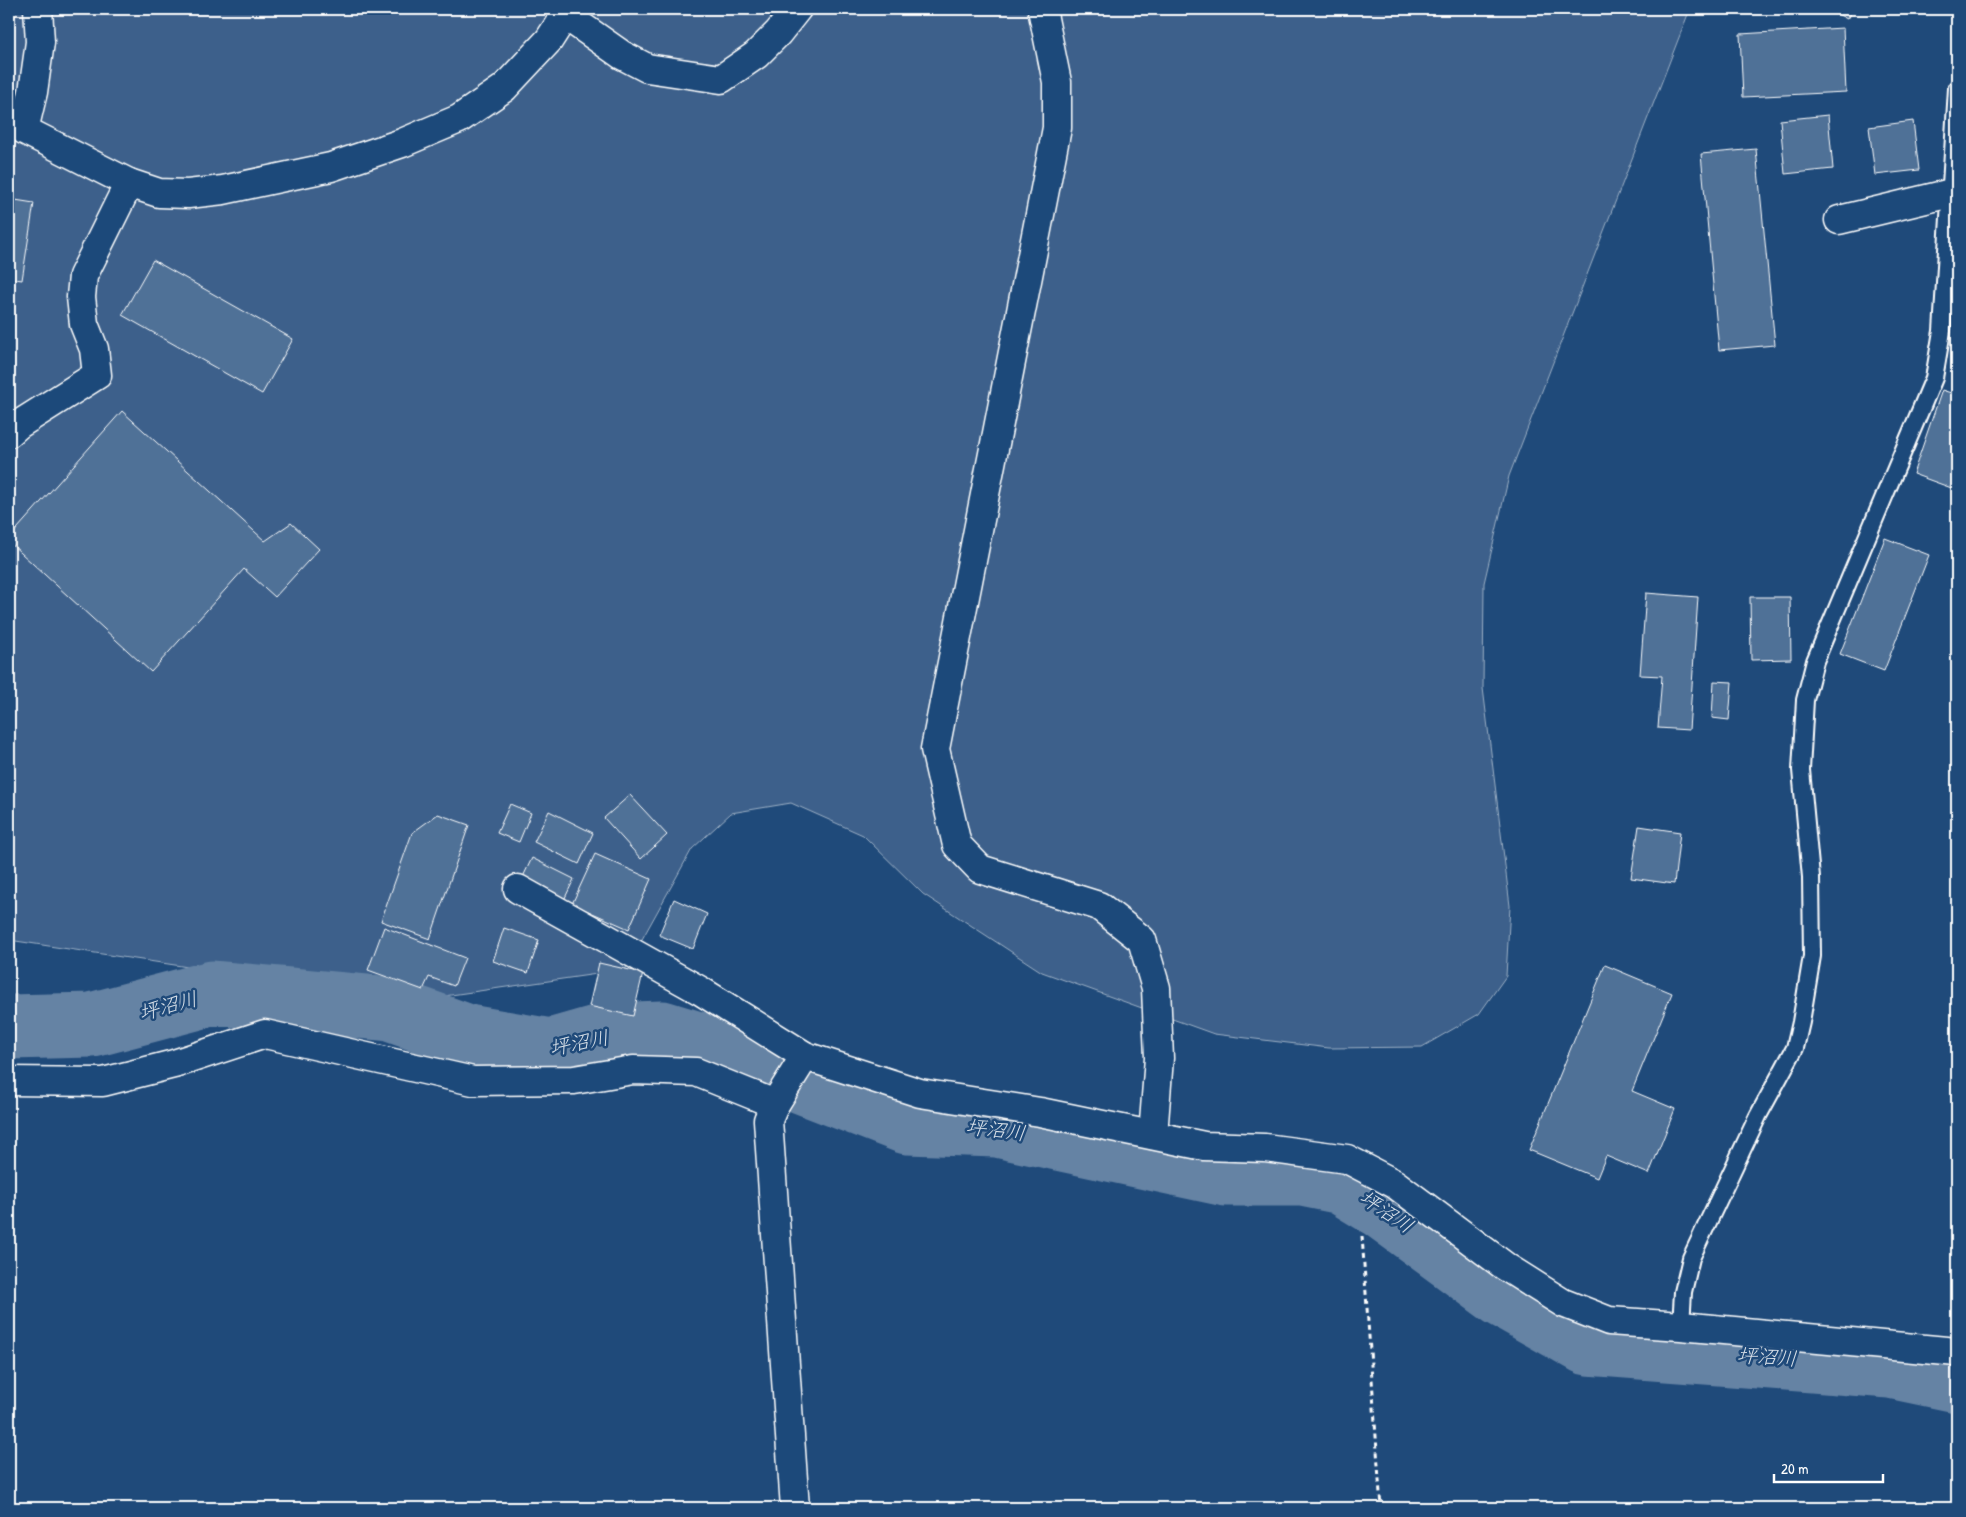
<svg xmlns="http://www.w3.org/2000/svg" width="1966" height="1517" viewBox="0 0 1966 1517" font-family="'Patrick Hand','Klee One',sans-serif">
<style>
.green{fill:#3c618b;stroke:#9eb0c5}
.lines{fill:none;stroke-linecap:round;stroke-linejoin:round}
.river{stroke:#6583a4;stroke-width:65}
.building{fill:#507197;stroke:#fff}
.lane-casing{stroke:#fff;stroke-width:20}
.street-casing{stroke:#fff;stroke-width:31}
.path{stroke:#fff;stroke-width:3;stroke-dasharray:5 4;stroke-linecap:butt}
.lane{stroke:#1f4a7a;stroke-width:16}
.street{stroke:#1f4a7a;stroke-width:28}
.labels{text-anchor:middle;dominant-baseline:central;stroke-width:5;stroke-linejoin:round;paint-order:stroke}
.water-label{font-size:20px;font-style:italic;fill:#d8e0e8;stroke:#1f4a7a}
</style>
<rect width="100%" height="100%" fill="#1f4a7a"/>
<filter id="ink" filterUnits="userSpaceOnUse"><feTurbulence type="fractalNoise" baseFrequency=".02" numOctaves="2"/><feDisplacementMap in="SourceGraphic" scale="10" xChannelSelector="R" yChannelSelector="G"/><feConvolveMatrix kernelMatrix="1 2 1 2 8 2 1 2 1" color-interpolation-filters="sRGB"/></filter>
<g filter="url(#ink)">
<polygon class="green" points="9,9 1690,9 1509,476 1484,583 1483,688 1510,906 1506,976 1479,1014 1422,1047 1329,1048 1214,1034 1042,972 923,894 863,835 791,803 731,813 692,849 625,970 430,998 281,981 9,940"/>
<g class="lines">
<polyline class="river" points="9,1027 92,1025 213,993 390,1009 468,1037 551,1051 607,1035 662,1033 737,1056 907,1122 997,1125 1226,1174 1302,1174 1342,1182 1383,1207 1503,1295 1588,1343 1890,1366 1957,1380"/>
</g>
<g class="building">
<polygon points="1828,9 1853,9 1847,19"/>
<polygon points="1843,28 1846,92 1743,97 1740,34"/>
<polygon points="1828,115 1833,169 1785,174 1780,120"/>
<polygon points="1913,121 1919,170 1875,175 1869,127"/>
<polygon points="1756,149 1775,345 1719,350 1701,154"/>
<polygon points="9,199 34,203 22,280 9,278"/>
<polygon points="1957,257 1957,324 1948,322"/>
<polygon points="153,260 293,339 262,394 122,315"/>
<polygon points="1942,390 1957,395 1957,490 1913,474"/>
<polygon points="122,411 265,541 291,523 319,549 275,597 244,569 151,672 9,542 9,538"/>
<polygon points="1885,538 1929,555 1884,671 1840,654"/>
<polygon points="1646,593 1698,597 1689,730 1658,728 1662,676 1640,675"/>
<polygon points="1750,597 1790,597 1791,659 1751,660"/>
<polygon points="1714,681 1732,682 1729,720 1712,718"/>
<polygon points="630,795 667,835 641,859 604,818"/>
<polygon points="510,804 531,813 519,842 497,833"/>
<polygon points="549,811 593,833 579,864 534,842"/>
<polygon points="438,814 469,825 430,939 381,921 412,833"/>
<polygon points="1639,826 1680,832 1674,884 1631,878"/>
<polygon points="595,854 651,879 629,929 572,904"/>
<polygon points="532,858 574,879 564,900 522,879"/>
<polygon points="674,899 707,914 693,949 659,935"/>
<polygon points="384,927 465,958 454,986 429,977 423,990 368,970"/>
<polygon points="504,928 539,940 528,973 493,961"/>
<polygon points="599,963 643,973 633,1016 589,1006"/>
<polygon points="1605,965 1672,993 1632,1091 1675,1109 1649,1174 1606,1156 1597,1178 1529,1150"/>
</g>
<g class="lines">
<defs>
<polyline id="lane" points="1681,1326 1683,1292 1691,1258 1758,1116 1795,1048 1801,1022 1812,956 1811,877 1801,770 1805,700 1815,661 1934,378 1942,331 1957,88"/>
<g id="street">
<polyline points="38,9 40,42 33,92 24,130 129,183"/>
<polyline points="1042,9 1057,82 1057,128 935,749 957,845 980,869 1099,906 1142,940 1156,988 1159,1058 1153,1135"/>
<polyline points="565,15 622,55 647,68 721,79 756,55 778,33 797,9"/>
<polyline points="1839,220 1951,193 1957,193"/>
<polyline points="9,433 18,425 97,375 94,349 84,324 81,297 83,276 129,183 159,193 188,194 223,190 331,167 402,143 459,119 504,88 549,40 565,15 563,9"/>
<polyline points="518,889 701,991 805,1056"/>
<polyline points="9,1081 103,1082 174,1064 265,1034 473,1081 574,1080 633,1070 696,1072 775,1104"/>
<polyline points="795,1508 768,1120 775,1104 805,1056 920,1093 1040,1112 1204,1146 1265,1148 1347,1159 1395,1184 1506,1267 1563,1303 1609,1321 1681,1326 1957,1352"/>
</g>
</defs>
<use href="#lane" class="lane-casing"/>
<use href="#street" class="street-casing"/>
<polyline class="path" points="1362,1236 1381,1508"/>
<use href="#lane" class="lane"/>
<use href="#street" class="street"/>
</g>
</g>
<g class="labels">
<g class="water-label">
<text transform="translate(168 1005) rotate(-15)">坪沼川</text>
<text transform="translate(579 1042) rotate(-11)">坪沼川</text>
<text transform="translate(996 1129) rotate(7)">坪沼川</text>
<text transform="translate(1387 1211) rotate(34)">坪沼川</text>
<text transform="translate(1767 1356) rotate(4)">坪沼川</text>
</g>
</g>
<rect width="1966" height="1517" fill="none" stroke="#1f4a7a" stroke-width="30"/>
<rect x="15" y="15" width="1936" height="1487" fill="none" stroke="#fff" stroke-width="2" filter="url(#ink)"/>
<path d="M1774 1474v8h109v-8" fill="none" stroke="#ffffff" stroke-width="2.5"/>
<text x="1781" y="1474" font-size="15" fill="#ffffff" stroke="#1f4a7a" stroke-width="4" paint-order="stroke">20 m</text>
</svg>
